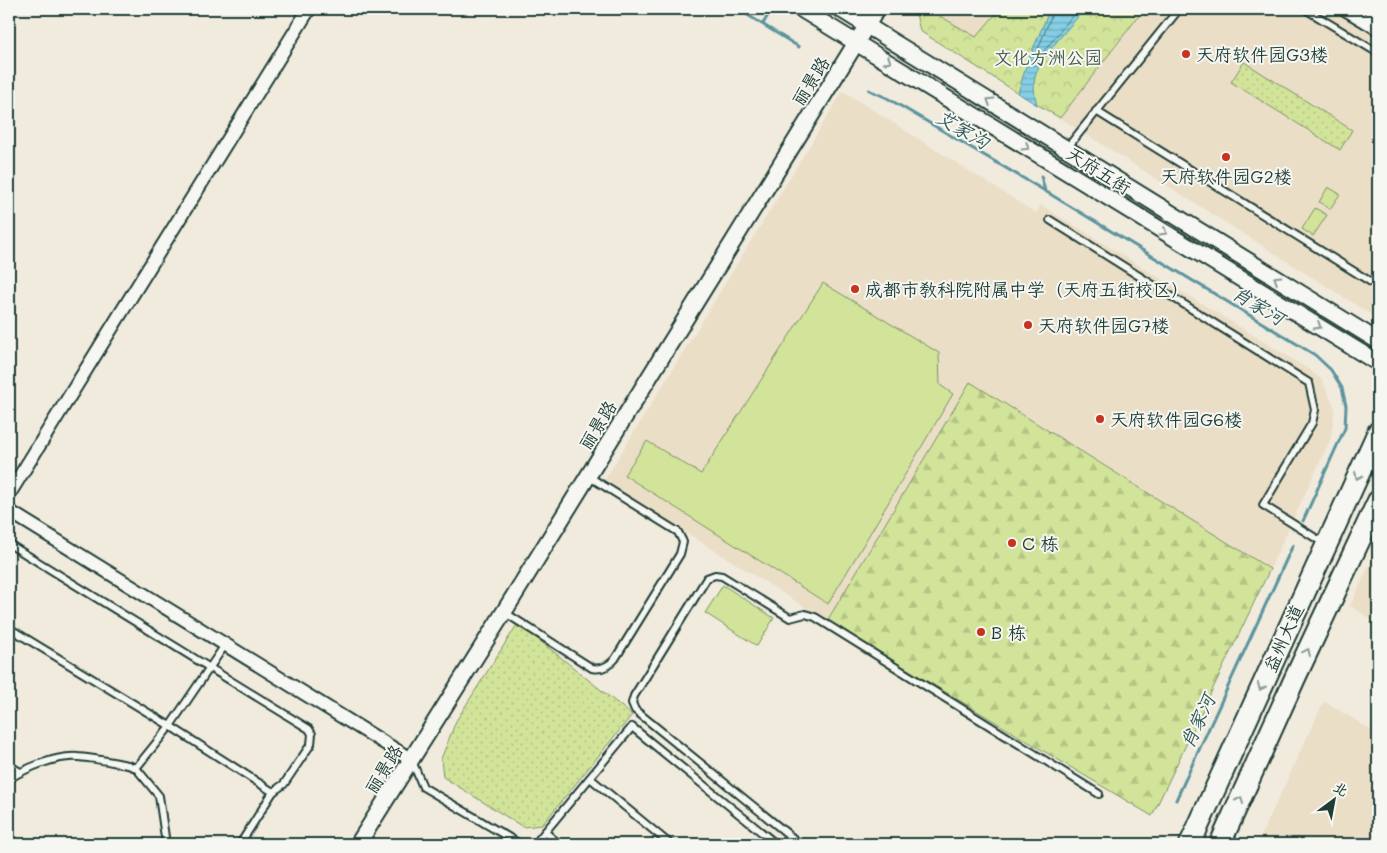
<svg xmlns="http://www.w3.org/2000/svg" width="1387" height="853" viewBox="0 0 1387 853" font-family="Mali,'LXGW WenKai TC',sans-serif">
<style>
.built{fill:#ebdec7}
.grass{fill:url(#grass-dots);stroke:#789066}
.forest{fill:url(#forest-firs);stroke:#789066}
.park{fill:url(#park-crowns);stroke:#789066}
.garden{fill:#d2e499;stroke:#789066}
.water{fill:url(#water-rules);stroke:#5c949e}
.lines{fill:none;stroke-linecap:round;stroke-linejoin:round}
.shore{stroke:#48777b;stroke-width:1}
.stream{stroke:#5c949e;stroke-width:3}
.service-casing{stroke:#1f3d34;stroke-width:10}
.minor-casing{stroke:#1f3d34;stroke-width:16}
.tertiary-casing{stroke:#1f3d34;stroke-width:19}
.primary-casing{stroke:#1f3d34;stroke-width:24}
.service{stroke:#f6f6f2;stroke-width:6}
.minor{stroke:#f6f6f2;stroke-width:12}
.tertiary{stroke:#f6f6f2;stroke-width:15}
.primary{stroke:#f6f6f2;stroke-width:20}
.oneway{stroke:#8a9a93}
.poi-dot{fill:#c8321e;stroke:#f6f6f2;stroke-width:2}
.labels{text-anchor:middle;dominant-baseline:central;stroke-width:4;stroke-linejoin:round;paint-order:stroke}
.poi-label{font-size:18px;fill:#1f3d34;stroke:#f6f6f2;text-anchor:start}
.park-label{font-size:18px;fill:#435e48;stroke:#f6f6f2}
.street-label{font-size:18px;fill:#1f3d34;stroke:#f6f6f2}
.water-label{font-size:19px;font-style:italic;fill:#335a57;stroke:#f6f6f2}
</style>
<defs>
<pattern id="grass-dots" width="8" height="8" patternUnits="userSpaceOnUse" patternTransform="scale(1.25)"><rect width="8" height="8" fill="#d2e499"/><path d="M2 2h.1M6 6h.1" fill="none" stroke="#b4c484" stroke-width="1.8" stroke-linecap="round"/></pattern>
<pattern id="forest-firs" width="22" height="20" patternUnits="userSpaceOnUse" patternTransform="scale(1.25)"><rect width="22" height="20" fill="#d2e499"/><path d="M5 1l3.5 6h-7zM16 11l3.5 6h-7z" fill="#b4c484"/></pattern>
<pattern id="park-crowns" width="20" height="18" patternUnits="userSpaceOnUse" patternTransform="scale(1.25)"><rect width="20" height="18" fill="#d2e499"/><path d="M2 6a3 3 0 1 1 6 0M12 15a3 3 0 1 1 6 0" fill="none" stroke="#b4c484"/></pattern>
<pattern id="water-rules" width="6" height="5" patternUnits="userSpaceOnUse" patternTransform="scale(1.25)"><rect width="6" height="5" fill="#85cee5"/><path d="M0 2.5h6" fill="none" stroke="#6ca8ba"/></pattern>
</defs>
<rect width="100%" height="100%" fill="#f1ebde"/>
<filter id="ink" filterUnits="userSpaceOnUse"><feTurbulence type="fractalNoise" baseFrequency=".02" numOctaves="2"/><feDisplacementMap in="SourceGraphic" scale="10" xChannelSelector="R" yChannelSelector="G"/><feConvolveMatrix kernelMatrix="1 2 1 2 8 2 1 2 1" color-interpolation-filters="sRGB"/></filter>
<g filter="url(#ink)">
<g class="built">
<polygon points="928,9 1000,9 976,38"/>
<polygon points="1144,9 1338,9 1378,33 1378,319 1060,118"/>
<polygon points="843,91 1036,213 1041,205 1310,370 1322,380 1335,408 1331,438 1270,569 970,382 827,621 604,481"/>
<polygon points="1378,547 1378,624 1350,606"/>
<polygon points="1324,701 1378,734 1378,844 1257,844"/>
</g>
<g class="grass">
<polygon points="1244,62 1352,130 1340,150 1231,82"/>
<polygon points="518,623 632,715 542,825 523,827 443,777 441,759 456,721"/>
</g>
<polygon class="forest" points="970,382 1270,569 1152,816 827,621"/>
<polygon class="park" points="915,9 928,9 976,37 1000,9 1144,9 1060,118 1018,93 920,31"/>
<g class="garden">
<polygon points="1328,187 1340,194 1330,209 1319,202"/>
<polygon points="1315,208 1327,215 1313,236 1302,229"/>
<polygon points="823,283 939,353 940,385 953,394 828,604 624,475 647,441 701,474"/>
<polygon points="723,585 774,618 757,646 705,613"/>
</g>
<path class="water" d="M1050,9H1085C1072,24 1041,57 1036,74C1032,85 1035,95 1037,105L1018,93L1027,63Z"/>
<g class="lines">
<polyline class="shore" points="1054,9 1036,54 1038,57 1040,56 1078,9"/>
<g class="stream">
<polyline points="738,9 799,47"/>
<polyline points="763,24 768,15"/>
<polyline points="869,90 887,98 1045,191 1315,355 1331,370 1342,388 1346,406 1345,428 1303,521"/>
<polyline points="1041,176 1045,191"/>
<polyline points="1176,800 1293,545"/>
</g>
<defs>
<g id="service">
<polyline points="1305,9 1378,53"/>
<polyline points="1096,111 1371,282 1378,283"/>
<polyline points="1071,143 1179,9"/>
<polyline points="1050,220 1309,383 1315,410 1312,423 1263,505 1325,544"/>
<polyline points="9,544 309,729 312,734 311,744 284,784 273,792"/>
<path d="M504,612L592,668C602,670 609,666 615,659L680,554L683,542L678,532L588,476"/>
<polyline points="9,628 170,726 273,792 240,844"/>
<polyline points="412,761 423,787 520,844"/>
<polyline points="9,765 20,772"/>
<polyline points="136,768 170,726 225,645"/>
<polyline points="590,778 670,844"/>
<path d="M9,779C26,768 57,755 78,757C95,758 112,762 128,765L136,768L159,796L166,844"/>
<polyline points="545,832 559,844"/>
<polyline points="535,844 632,727 776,844"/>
<polyline points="800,844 635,710 632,703 634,696 707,578 715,575 722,576 790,618 805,614 815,617 1099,794"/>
</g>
<g id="minor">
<polyline points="1345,9 1367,22"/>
<polyline points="1375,9 1367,22 1378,29"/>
<polyline points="9,494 309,9"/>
<polyline points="9,511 412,760"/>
</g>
<g id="tertiary">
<polyline points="801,9 1378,363"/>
<polyline points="840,9 1378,341"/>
<polyline points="358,844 504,612 877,9"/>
</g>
<g id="primary">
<polyline points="1190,844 1378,432"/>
<polyline points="1220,844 1295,678 1378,501"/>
</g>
</defs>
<use href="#service" class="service-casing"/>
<use href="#minor" class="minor-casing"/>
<use href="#tertiary" class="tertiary-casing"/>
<use href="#primary" class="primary-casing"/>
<use href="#service" class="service"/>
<use href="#minor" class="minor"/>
<use href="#tertiary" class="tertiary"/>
<use href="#primary" class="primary"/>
</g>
<defs><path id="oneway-chevron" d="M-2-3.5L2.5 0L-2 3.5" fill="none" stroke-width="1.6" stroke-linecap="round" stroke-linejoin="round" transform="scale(1.25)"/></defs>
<g class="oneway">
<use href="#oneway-chevron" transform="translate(888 61) rotate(32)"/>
<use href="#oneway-chevron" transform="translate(990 101) rotate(-148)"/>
<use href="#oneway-chevron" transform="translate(1026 147) rotate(32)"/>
<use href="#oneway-chevron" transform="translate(1164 232) rotate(31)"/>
<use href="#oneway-chevron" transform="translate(1277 279) rotate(-148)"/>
<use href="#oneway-chevron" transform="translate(1318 326) rotate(31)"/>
<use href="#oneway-chevron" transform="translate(1358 476) rotate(115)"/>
<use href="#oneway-chevron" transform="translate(1307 652) rotate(-65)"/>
<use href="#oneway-chevron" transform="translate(1261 687) rotate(114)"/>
<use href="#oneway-chevron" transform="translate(1240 800) rotate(-66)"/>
</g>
</g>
<g class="poi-dot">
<circle cx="1186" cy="54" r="5"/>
<circle cx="1226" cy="157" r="5"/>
<circle cx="855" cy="289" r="5"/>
<circle cx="1028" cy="325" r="5"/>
<circle cx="1100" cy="419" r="5"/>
<circle cx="1012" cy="543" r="5"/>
<circle cx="981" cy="632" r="5"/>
</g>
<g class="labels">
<g class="poi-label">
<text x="1196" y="54">天府软件园G3楼</text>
<text x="1226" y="176" text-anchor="middle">天府软件园G2楼</text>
<text x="865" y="289">成都市教科院附属中学（天府五街校区）</text>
<text x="1038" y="325">天府软件园G7楼</text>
<text x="1110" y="419">天府软件园G6楼</text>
<text x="1022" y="543">C 栋</text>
<text x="991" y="632">B 栋</text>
</g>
<g class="park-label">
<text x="1048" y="57">文化方洲公园</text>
</g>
<g class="street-label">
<text transform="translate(810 81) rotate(-58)">丽景路</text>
<text transform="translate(1099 170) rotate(32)">天府五街</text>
<text transform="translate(597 425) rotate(-58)">丽景路</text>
<text transform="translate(1283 638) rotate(-66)">益州大道</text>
<text transform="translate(383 769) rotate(-58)">丽景路</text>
</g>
<g class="water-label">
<text transform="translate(963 129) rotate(30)">艾家沟</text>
<text transform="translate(1259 305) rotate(31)">肖家河</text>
<text transform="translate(1197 721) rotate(-65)">肖家河</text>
</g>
</g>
<rect width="1387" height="853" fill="none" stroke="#f6f6f2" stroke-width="30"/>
<rect x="15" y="15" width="1357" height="823" fill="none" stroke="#1f3d34" stroke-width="2" filter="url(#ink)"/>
<g transform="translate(1334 800) rotate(32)" stroke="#f6f6f2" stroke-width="4" paint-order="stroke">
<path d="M0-4L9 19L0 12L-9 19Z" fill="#1f3d34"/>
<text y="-8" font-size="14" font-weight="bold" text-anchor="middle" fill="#1f3d34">北</text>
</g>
</svg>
